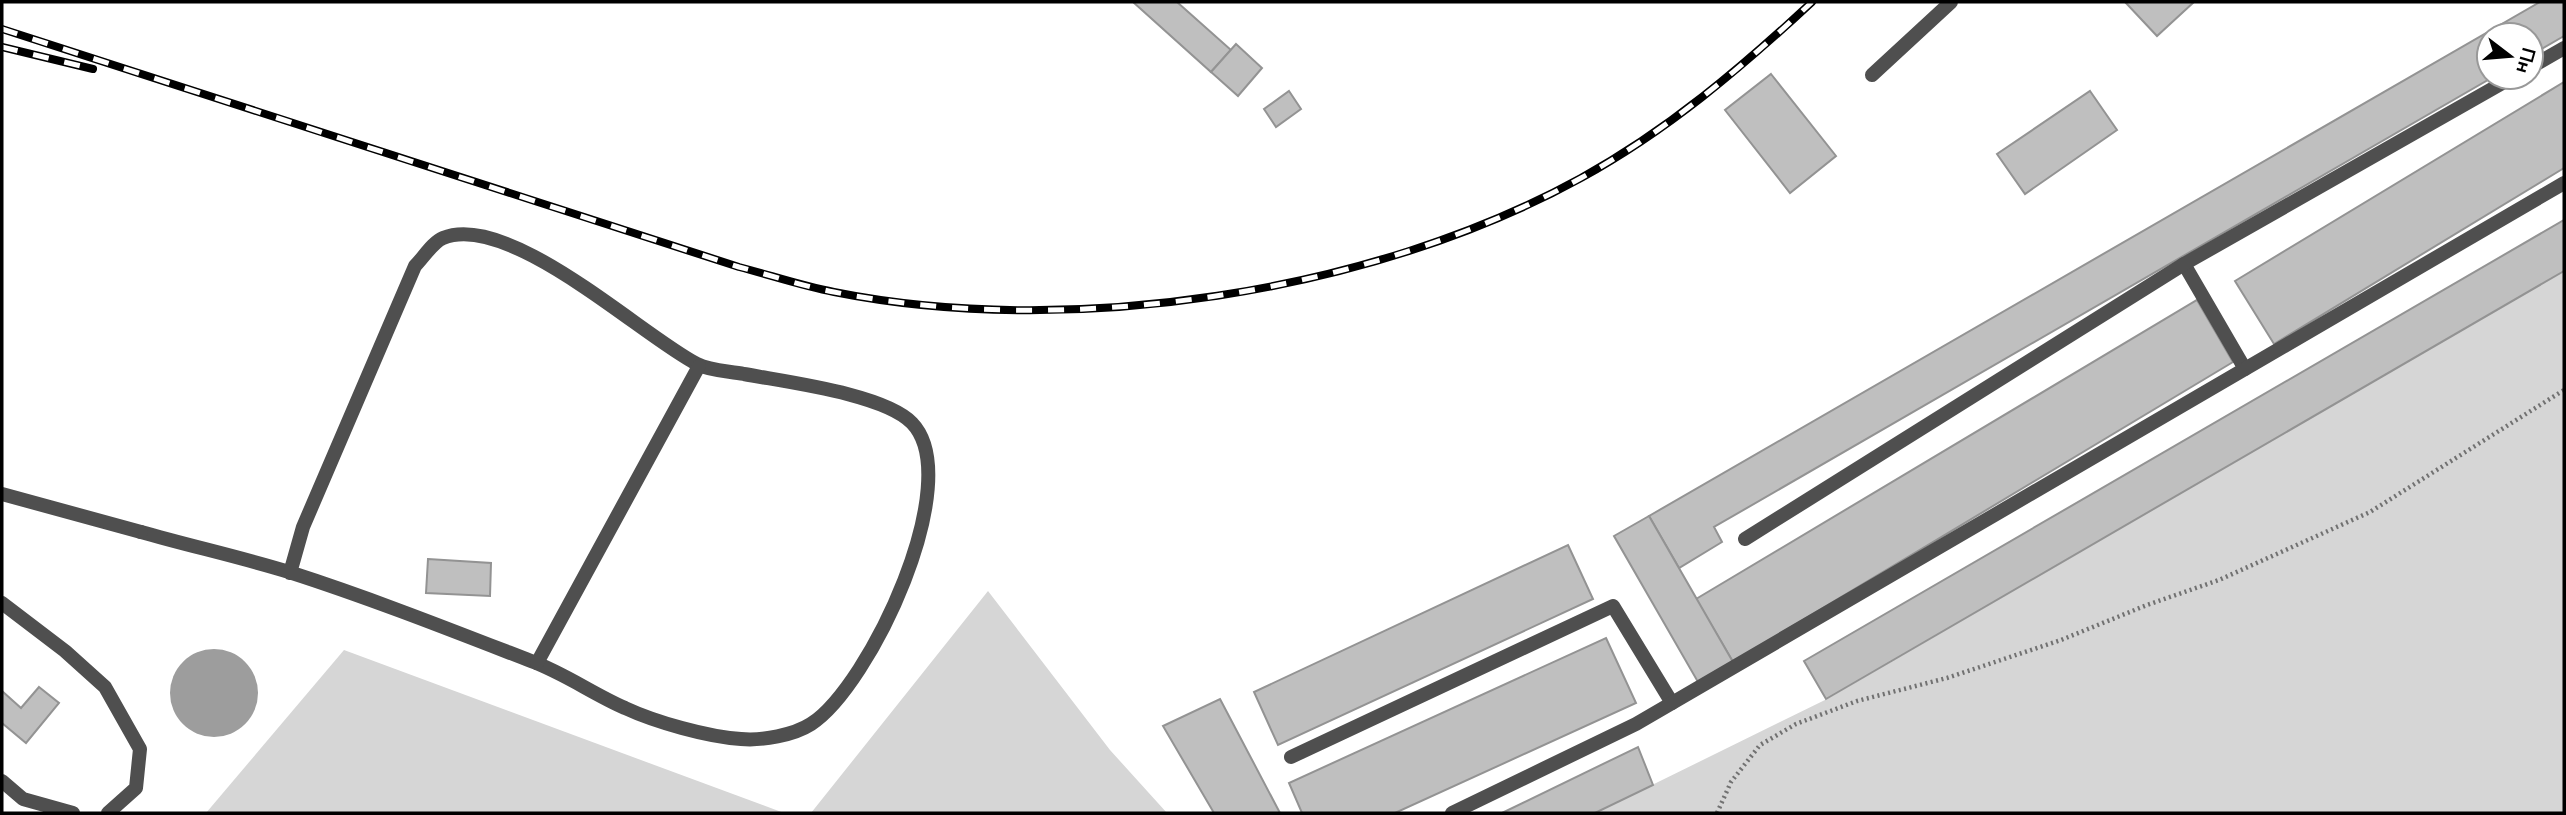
<svg xmlns="http://www.w3.org/2000/svg" width="2566" height="815" viewBox="0 0 2566 815" font-family="'Nunito Sans',sans-serif">
<style>
.green{fill:#d6d6d6}
.water{fill:#9d9d9d}
.building{fill:#bfbfbf;stroke:#939393;stroke-width:2}
.lines{fill:none;stroke-linecap:round;stroke-linejoin:round}
.path{stroke:#717171;stroke-width:4.5;stroke-dasharray:2 3.5;stroke-linecap:butt}
.lane{stroke:#4f4f4f;stroke-width:14}
.street{stroke:#4f4f4f;stroke-width:14}
.rail-casing{stroke:#000;stroke-width:8}
.rail{stroke:#fff;stroke-width:5;stroke-dasharray:16;stroke-linecap:butt}
</style>
<rect width="100%" height="100%" fill="#fff"/>
<g class="green">
<polygon points="2564,271 2564,813 1595,813 1827,699"/>
<polygon points="988,591 1110,750 1167,813 811,813"/>
<polygon points="344,650 784,813 206,813"/>
</g>
<circle class="water" cx="214" cy="693" r="44"/>
<g class="building">
<polygon points="1133,2 1177,2 1231,50 1211,72"/>
<polygon points="2125,2 2194,2 2157,36"/>
<polygon points="2540,2 2564,2 2564,36 2531,55 2531,35 2489,35 2489,77 2493,77 1714,527 1722,542 1679,568 1649,516"/>
<polygon points="1236,44 1262,68 1238,96 1211,72"/>
<polygon points="1771,74 1836,156 1790,193 1725,110"/>
<polygon points="2564,82 2564,168 2274,344 2235,281"/>
<polygon points="1289,91 1301,109 1276,127 1264,109"/>
<polygon points="2090,91 2117,130 2025,194 1997,154"/>
<polygon points="2564,220 2564,271 1826,699 1804,661"/>
<polygon points="2197,300 2233,362 1733,662 1696,599"/>
<polygon points="1649,516 1733,662 1698,682 1614,536"/>
<polygon points="1568,545 1593,599 1278,745 1254,692"/>
<polygon points="428,559 491,563 490,596 426,593"/>
<polygon points="1606,638 1636,703 1395,813 1302,813 1289,783"/>
<polygon points="39,687 59,703 26,743 2,723 2,691 21,708"/>
<polygon points="1220,699 1280,813 1214,813 1163,726"/>
<polygon points="1638,747 1653,785 1595,813 1502,813"/>
</g>
<g class="lines">
<polyline class="path" points="1717,813 1731,782 1760,745 1796,724 1857,701 1947,678 2061,640 2147,605 2219,580 2370,512 2564,390"/>
<g class="lane">
<polyline points="2531,67 2564,48"/>
<polyline points="1872,75 1951,2"/>
<polyline points="2184,264 2245,369"/>
<path d="M141,532C190,546 240,557 289,572C370,598 451,630 531,661C564,673 593,694 625,708C655,722 708,737 741,739C762,741 794,735 811,724C870,686 967,480 912,423C884,394 786,382 744,374C730,371 710,371 697,364C642,336 509,211 443,238C433,242 423,258 415,266L303,527L290,573"/>
<polyline points="1745,539 2184,264 2513,77"/>
<polyline points="2,603 65,651 105,687 140,749 136,788 108,813"/>
<polyline points="537,663 699,366"/>
<polyline points="1291,757 1613,606 1672,703"/>
<polyline points="2,781 23,799 73,813"/>
<polyline points="1452,813 1636,724 2564,183"/>
</g>
<polyline class="street" points="2,494 141,532"/>
<defs>
<g id="rail">
<path d="M2,29L739,267C770,275 802,286 834,292C1069,339 1372,293 1581,178C1668,130 1741,68 1812,2"/>
<polyline points="2,47 93,69"/>
</g>
</defs>
<use href="#rail" class="rail-casing"/>
<use href="#rail" class="rail"/>
</g>
<rect width="2566" height="815" fill="none" stroke="#000000" stroke-width="7"/>
<g transform="translate(2510 56) rotate(106)"><circle r="33" fill="#ffffff" stroke="#999999" stroke-width="2"/>
<path d="M0-5L12 26L0 18L-12 26Z" fill="#000000"/>
<text y="-10" font-size="19" font-weight="bold" text-anchor="middle" fill="#000000">Пн</text>
</g>
</svg>
